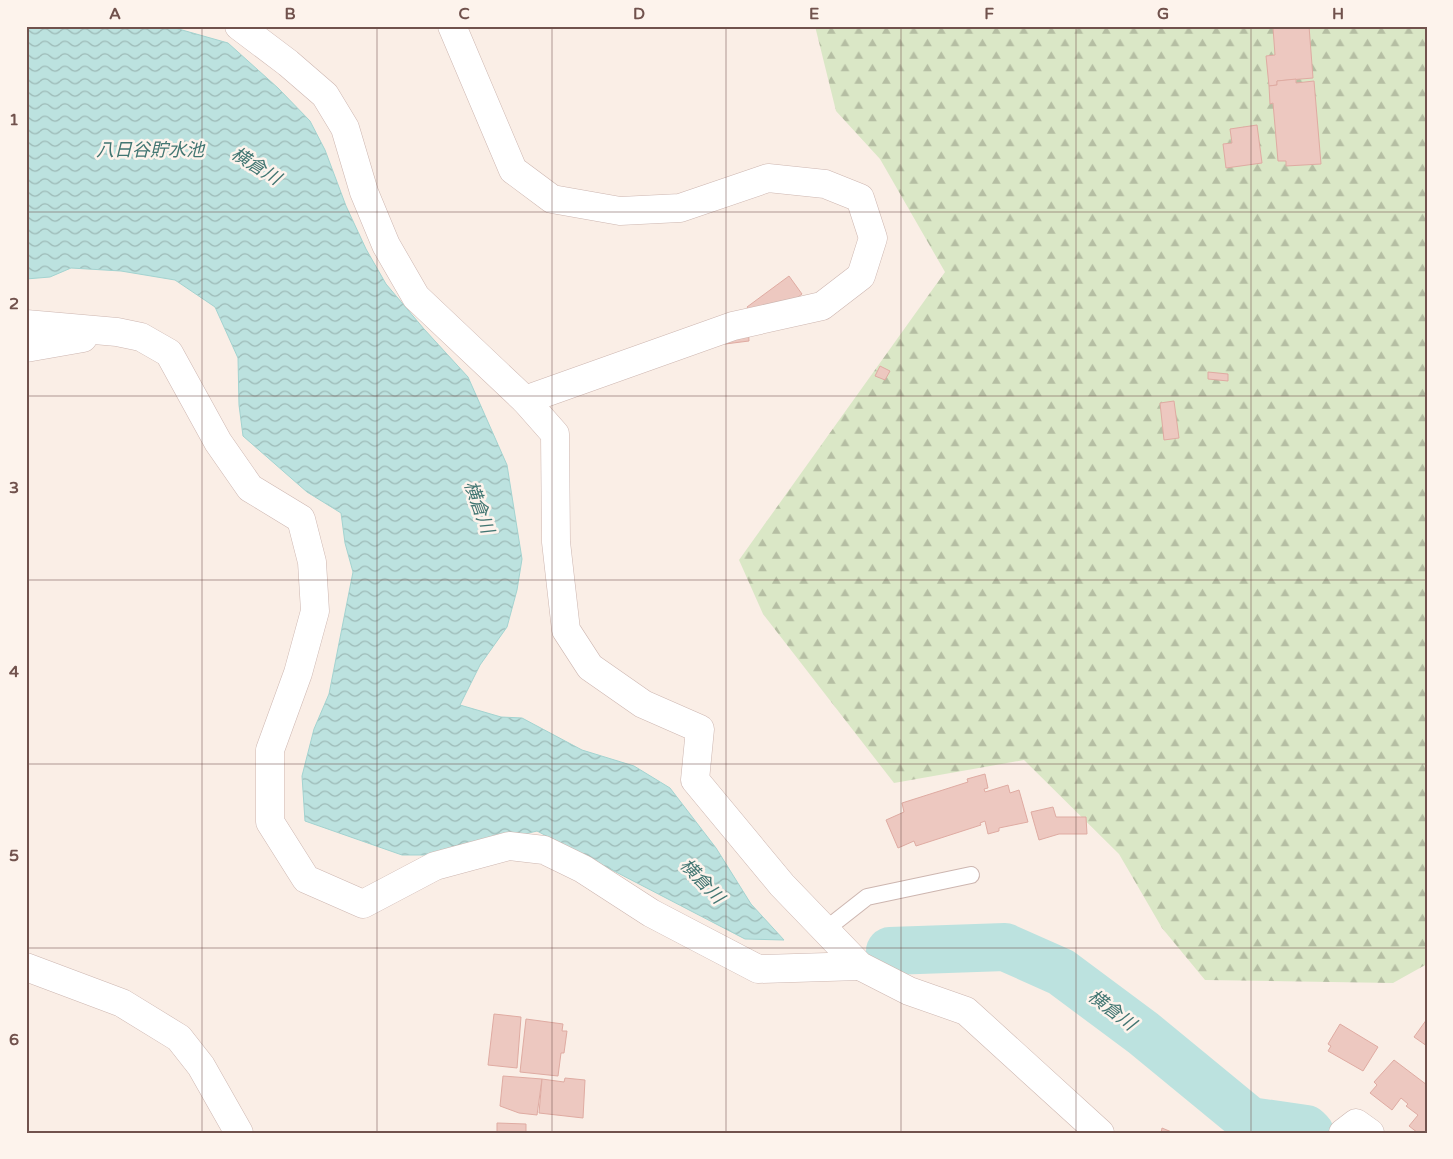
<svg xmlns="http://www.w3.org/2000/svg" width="1453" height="1159" viewBox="0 0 1453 1159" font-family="'Varela Round','Noto Sans JP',sans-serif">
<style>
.forest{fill:url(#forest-firs)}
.water{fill:url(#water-waves);stroke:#a3d3d0}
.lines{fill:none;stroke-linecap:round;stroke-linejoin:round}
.river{stroke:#bce2df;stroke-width:48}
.building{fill:#edc8c0;stroke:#dfaba2}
.service-casing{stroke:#cdb6b0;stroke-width:18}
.minor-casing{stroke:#cdb6b0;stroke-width:29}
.tertiary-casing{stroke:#cdb6b0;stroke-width:29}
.service{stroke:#fff;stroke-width:16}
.minor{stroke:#fff;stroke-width:28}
.tertiary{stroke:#fff;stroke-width:28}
.grid{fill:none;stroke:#71524d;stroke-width:1;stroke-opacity:0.55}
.labels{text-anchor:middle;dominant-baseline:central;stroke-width:5;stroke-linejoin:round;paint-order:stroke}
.water-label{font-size:18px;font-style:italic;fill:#427672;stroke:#fdf3ec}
.neatline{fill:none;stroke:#71524d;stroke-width:2}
.grid-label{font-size:16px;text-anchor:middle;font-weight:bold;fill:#71524d}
</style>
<defs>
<pattern id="forest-firs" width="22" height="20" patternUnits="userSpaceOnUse" patternTransform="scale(1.25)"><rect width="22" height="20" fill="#dae7c6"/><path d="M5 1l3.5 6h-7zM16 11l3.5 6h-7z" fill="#b5bea3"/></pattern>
<pattern id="water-waves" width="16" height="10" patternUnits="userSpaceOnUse" patternTransform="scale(1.25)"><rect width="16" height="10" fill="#bce2df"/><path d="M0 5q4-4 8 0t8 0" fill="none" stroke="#9dbab7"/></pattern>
</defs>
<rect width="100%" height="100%" fill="#faeee6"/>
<polygon class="forest" points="815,26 1427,26 1427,964 1393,983 1205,980 1162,928 1119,854 1024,760 894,783 763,614 739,560 945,272 880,159 836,111"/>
<polygon class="water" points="168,26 228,43 278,88 310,121 325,150 346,206 366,249 386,284 424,329 468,377 507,465 522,559 517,590 507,627 480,665 460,705 501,717 522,718 582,750 634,766 670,788 716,848 751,904 784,940 745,939 537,831 438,855 402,855 305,821 302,776 314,729 329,694 353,572 345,543 341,513 307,492 243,436 239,405 238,358 215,307 175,280 121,271 71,268 50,277 26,279 26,27"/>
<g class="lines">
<polyline class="river" points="890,951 1005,947 1061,972 1143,1033 1250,1121 1306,1129 1310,1133"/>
</g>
<g class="building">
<polygon points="1309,26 1313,78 1277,81 1277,85 1269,86 1266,56 1275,55 1273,28"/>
<polygon points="1296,79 1296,83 1314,81 1321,164 1286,166 1286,161 1278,161 1273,103 1270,104 1269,86 1277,85 1277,81"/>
<polygon points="1257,125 1262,163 1226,168 1223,144 1232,143 1230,129"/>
<polygon points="789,276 802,294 760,326 747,307"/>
<polygon points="748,325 749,341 725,344 724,327"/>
<polygon points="880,366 890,371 885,380 875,376"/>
<polygon points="1208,372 1228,374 1228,381 1208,379"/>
<polygon points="1174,401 1179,438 1164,440 1160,403"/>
<polygon points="985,774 988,788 984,789 985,792 1008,785 1010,793 1019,790 1028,822 999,828 999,831 988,834 985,821 980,823 981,825 916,846 914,841 898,848 886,820 904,812 902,803 968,782 967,779"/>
<polygon points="1053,807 1056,817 1086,817 1087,834 1059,834 1039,840 1031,812"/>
<polygon points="494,1014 521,1017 517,1068 488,1065"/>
<polygon points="526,1019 563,1024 562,1031 567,1031 564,1053 561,1053 558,1076 520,1072"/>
<polygon points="1427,1019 1427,1046 1414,1037"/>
<polygon points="1340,1024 1378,1047 1363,1071 1328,1051 1331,1046 1328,1044"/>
<polygon points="1394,1060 1427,1085 1427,1133 1418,1133 1409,1126 1418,1115 1406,1106 1408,1104 1401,1098 1392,1110 1370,1093 1377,1085 1374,1082"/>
<polygon points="503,1076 542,1079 537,1115 519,1113 500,1106"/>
<polygon points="565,1078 585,1080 583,1118 539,1113 542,1079 564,1082"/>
<polygon points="497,1123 526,1124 526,1133 497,1133"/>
<polygon points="1162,1128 1174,1133 1161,1133"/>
</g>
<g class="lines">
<defs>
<polyline id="service" points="825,930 867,897 971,875"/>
<g id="minor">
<polyline points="239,26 288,63 325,95 345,128 364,192 386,245 416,297 525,400"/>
<polyline points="26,324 117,332 141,337 169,353 218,442 250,488 301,519 312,562 315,611 298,673 270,750 270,822 306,879 363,904 435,866 509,846 544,850 583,869 651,913 758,969 860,966"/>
<polyline points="26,348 83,338"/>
<polyline points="26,967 122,1003 179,1038 201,1066 239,1133"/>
<polyline points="1343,1133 1356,1123 1370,1133"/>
</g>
<polyline id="tertiary" points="452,26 513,170 552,199 620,211 680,208 768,178 825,184 860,198 873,238 861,276 822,306 733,326 525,400 555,434 556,542 566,630 590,667 643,704 700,729 695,780 782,885 860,966 909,991 966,1011 1100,1133"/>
</defs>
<use href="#service" class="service-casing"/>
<use href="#minor" class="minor-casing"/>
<use href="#tertiary" class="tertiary-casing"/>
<use href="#service" class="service"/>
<use href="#minor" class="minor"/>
<use href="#tertiary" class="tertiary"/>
</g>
<path class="grid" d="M202,26V1133M377,26V1133M552,26V1133M726,26V1133M901,26V1133M1076,26V1133M1251,26V1133M26,212H1427M26,396H1427M26,580H1427M26,764H1427M26,948H1427"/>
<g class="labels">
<g class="water-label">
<text x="150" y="150">八日谷貯水池</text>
<text transform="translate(256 166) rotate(32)">横倉川</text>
<text transform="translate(479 507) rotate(70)">横倉川</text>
<text transform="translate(702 881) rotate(46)">横倉川</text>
<text transform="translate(1112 1010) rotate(37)">横倉川</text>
</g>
</g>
<rect width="1453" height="1159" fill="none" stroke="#fdf3ec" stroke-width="55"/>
<rect x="28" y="28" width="1398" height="1104" class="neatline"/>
<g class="grid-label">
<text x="115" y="19">A</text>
<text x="290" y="19">B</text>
<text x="464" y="19">C</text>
<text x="639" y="19">D</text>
<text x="814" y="19">E</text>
<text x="989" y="19">F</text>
<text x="1163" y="19">G</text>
<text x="1338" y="19">H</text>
<text x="14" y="125">1</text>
<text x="14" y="309">2</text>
<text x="14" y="493">3</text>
<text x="14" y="677">4</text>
<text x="14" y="861">5</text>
<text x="14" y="1045">6</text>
</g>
</svg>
